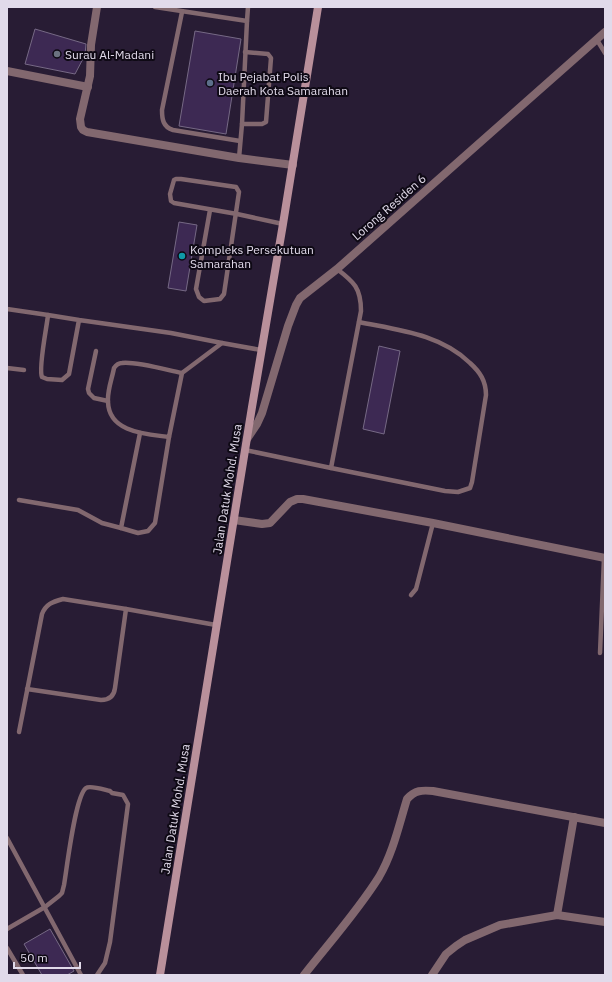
<svg xmlns="http://www.w3.org/2000/svg" width="612" height="982" viewBox="0 0 612 982" font-family="'IBM Plex Sans',sans-serif">
<style>
.building{fill:#3d2953;stroke:#766985}
.lines{fill:none;stroke-linecap:round;stroke-linejoin:round}
.service{stroke:#82686f;stroke-width:4.5}
.minor{stroke:#82686f;stroke-width:8}
.tertiary{stroke:#82686f;stroke-width:8}
.secondary{stroke:#b9909b;stroke-width:8}
.worship-dot{fill:#6b7280;stroke:#0e0914;stroke-width:1.5}
.service-dot{fill:#5c6f8a;stroke:#0e0914;stroke-width:1.5}
.culture-dot{fill:#0f9aa8;stroke:#0e0914;stroke-width:1.5}
.labels{text-anchor:middle;dominant-baseline:central;stroke-width:4;stroke-linejoin:round;paint-order:stroke}
.poi-label{font-size:12px;fill:#e1daea;stroke:#0e0914;text-anchor:start}
.street-label{font-size:12px;fill:#e1daea;stroke:#0e0914}
</style>
<rect width="100%" height="100%" fill="#281c34"/>
<g class="building">
<polygon points="35,29 86,44 85,55 75,74 25,64"/>
<polygon points="195,31 241,39 226,134 179,126"/>
<polygon points="179,222 197,225 186,291 168,288"/>
<polygon points="379,346 400,351 384,434 363,429"/>
<polygon points="50,929 74,971 67,975 42,975 24,944"/>
</g>
<g class="lines">
<g class="service">
<polyline points="155,7 247,21 242,124 239,158"/>
<path d="M182,12L162,110C162,119 163,127 173,130L240,141"/>
<polyline points="247,21 248,7"/>
<polyline points="597,40 605,53"/>
<polyline points="242,124 262,124 266,122 271,58 268,54 245,52"/>
<polyline points="210,210 196,289 199,297 204,301 220,299 224,294 239,192 236,187 181,179 176,179 174,180 170,194 171,201 174,203 237,214 283,224"/>
<polyline points="7,309 48,315"/>
<path d="M79,320L48,315C47,326 38,369 42,377L47,379L62,380L69,374L79,320L171,333L222,343"/>
<polyline points="96,351 88,389 89,393 94,398 108,401"/>
<polyline points="7,368 24,370"/>
<path d="M182,373C167,370 135,361 122,363C118,363 116,365 114,368C112,379 107,391 108,402C109,433 147,434 169,437L182,373L222,343L261,350"/>
<polyline points="140,433 121,528 138,533 148,531 155,523 169,437"/>
<path d="M245,450L331,468L361,311C361,288 354,282 337,269"/>
<path d="M331,468L445,491L458,492L470,488L472,482L486,395C486,381 480,372 470,363C440,334 398,330 359,322"/>
<polyline points="19,500 78,510 102,523 121,528"/>
<polyline points="411,595 416,589 433,523"/>
<polyline points="600,653 604,558"/>
<path d="M27,689L101,700C109,700 114,696 115,688L126,609"/>
<path d="M19,732L42,614C46,604 52,602 63,599L126,609L216,625"/>
<polyline points="7,838 81,975"/>
<path d="M7,929L45,907L59,896L62,893L64,885C67,868 75,796 86,788C90,785 105,790 110,791L112,793L123,795L128,804L110,942L105,963L97,975"/>
<polyline points="7,948 23,975"/>
</g>
<g class="minor">
<polyline points="97,7 91,45 90,76 80,119 81,127 83,130 87,132 239,158 293,165"/>
<polyline points="7,71 88,87"/>
<polyline points="234,520 262,524 270,523 290,502 297,499 303,499 433,523 605,558"/>
<polyline points="557,915 574,817"/>
<path d="M304,975C329,943 357,912 379,877C393,853 399,825 407,799C415,790 422,790 433,791L605,823"/>
<polyline points="432,975 446,954 456,946 465,940 500,925 557,915 605,922"/>
</g>
<polyline class="tertiary" points="247,439 257,424 262,413 288,326 296,305 300,298 337,269 605,32"/>
<polyline class="secondary" points="160,975 252,407 283,224 318,7"/>
</g>
<circle class="worship-dot" cx="57" cy="54" r="4"/>
<circle class="service-dot" cx="210" cy="83" r="4"/>
<circle class="culture-dot" cx="182" cy="256" r="4"/>
<g class="labels">
<g class="poi-label">
<text x="65" y="54">Surau Al-Madani</text>
<text x="218" y="76">Ibu Pejabat Polis<tspan x="218" dy="14">Daerah Kota Samarahan</tspan></text>
<text x="190" y="249">Kompleks Persekutuan<tspan x="190" dy="14">Samarahan</tspan></text>
</g>
<g class="street-label">
<text transform="translate(389 207) rotate(-41)">Lorong Residen 6</text>
<text transform="translate(227 489) rotate(-81)">Jalan Datuk Mohd. Musa</text>
<text transform="translate(175 809) rotate(-81)">Jalan Datuk Mohd. Musa</text>
</g>
</g>
<rect width="612" height="982" fill="none" stroke="#e1daea" stroke-width="16"/>
<path d="M14 962v6h66v-6" fill="none" stroke="#e1daea" stroke-width="2"/>
<text x="20" y="962" font-size="12" fill="#e1daea" stroke="#0e0914" stroke-width="3" paint-order="stroke">50 m</text>
</svg>
